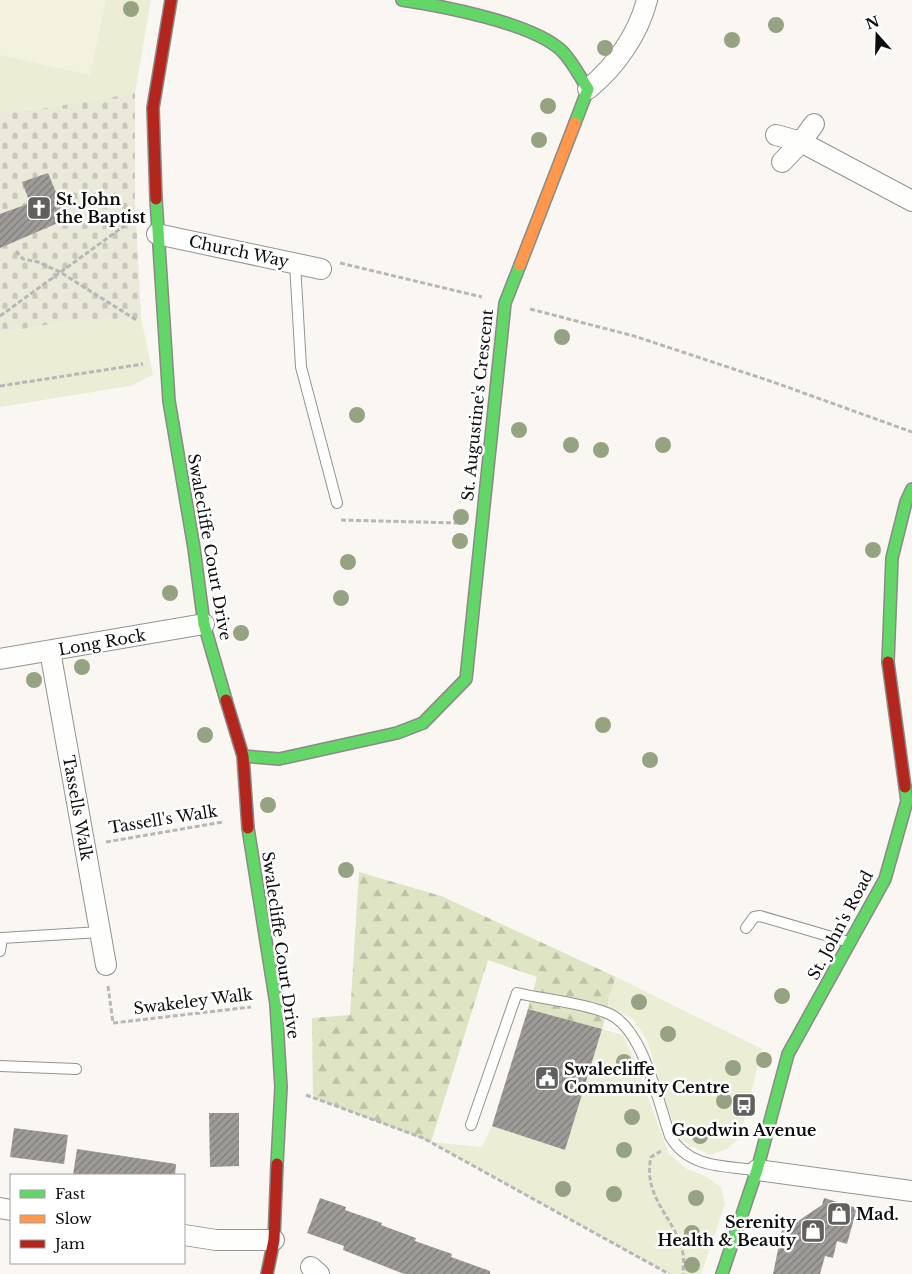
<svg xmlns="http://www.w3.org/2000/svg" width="912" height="1274" viewBox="0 0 912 1274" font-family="'Libre Baskerville',serif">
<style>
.forest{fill:url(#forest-firs)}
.cemetery{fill:url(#cemetery-stones)}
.park{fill:#ebedd5}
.pitch{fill:#f2f2df}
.building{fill:url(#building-hatch)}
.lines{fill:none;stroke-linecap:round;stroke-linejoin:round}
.lane-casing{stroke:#949391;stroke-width:12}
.street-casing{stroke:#949391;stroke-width:22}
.fast-casing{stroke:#8b8a88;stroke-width:14}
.slow-casing{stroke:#8b8a88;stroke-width:14}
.jam-casing{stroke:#8b8a88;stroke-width:14}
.path{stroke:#b8b7b7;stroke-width:3;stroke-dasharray:5 2.5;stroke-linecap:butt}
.lane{stroke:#fefefd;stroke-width:10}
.street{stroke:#fefefd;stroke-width:20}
.fast{stroke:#63d668;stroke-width:11}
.slow{stroke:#ff974d;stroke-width:11}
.jam{stroke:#b3261e;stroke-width:11}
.tree{fill:#96a382}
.labels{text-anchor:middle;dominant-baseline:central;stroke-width:5;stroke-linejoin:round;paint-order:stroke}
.poi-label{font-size:16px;font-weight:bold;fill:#0e0e0e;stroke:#fff;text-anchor:start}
.street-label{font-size:16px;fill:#0e0e0e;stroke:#fff}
</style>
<defs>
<pattern id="forest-firs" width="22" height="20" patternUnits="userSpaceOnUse" patternTransform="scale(1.25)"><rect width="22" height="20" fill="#dee4c4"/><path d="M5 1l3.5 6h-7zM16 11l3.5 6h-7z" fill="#bdc2a7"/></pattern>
<pattern id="cemetery-stones" width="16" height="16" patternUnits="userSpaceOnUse" patternTransform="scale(1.25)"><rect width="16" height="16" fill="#ebe9d9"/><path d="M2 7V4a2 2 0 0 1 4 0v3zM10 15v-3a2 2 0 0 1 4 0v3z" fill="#c8c7b9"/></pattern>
<pattern id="building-hatch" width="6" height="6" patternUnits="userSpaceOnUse" patternTransform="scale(1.25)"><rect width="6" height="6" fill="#9e9b98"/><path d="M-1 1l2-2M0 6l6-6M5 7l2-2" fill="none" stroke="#7f7d7a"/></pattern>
</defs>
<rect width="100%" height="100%" fill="#faf7f3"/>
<path class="forest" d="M359,872L441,896L616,977C610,994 608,1011 602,1029L528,1009L537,977L488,960L431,1142L313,1097L312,1018L350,1015Z"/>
<polygon class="cemetery" points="135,93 135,198 141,318 65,322 0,333 0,112 45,108"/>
<g class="park">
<polygon points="0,0 151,0 135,93 45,108 0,112"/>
<polygon points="141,318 153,375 130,386 0,407 0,333 65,322"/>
<polygon points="616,977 762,1049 740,1137 727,1149 710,1155 693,1147 677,1136 647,1040 633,1019 608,1007 608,999"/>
<polygon points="602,1029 623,1035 632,1054 669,1154 687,1169 707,1177 721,1187 725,1204 701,1274 669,1274 431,1142 482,1147 492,1126 564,1150"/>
</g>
<polygon class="pitch" points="0,0 106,0 90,75 0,55"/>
<g class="building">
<polygon points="48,173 67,219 0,248 0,214 30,203 22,182"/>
<polygon points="528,1009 602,1029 565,1150 492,1126"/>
<polygon points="209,1113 239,1113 239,1166 210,1167"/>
<polygon points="14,1128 68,1135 64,1164 10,1157"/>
<polygon points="77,1149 176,1164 175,1175 73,1175"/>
<polygon points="320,1198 346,1207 345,1210 382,1223 381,1225 416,1238 415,1241 452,1254 451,1257 490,1271 490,1274 404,1274 343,1250 344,1246 307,1233"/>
<polygon points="824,1198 857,1208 847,1244 837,1241 833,1258 825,1256 820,1274 773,1274 783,1225 789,1227 822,1205"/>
</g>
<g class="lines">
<defs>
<g id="lane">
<polyline points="295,263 301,367 337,503"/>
<polyline points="746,928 754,917 760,916 849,942"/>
<polyline points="0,951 2,938 100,932"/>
<polyline points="0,1066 76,1069"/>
<path d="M471,1125L517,993C543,999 583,1003 607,1013C643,1026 658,1102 670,1136C688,1168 724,1166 756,1170"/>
</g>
<g id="street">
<path d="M588,89C615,67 638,35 647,0"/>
<polyline points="776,135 801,142 912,201"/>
<polyline points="782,162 801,142 814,124"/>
<polyline points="157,234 321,269"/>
<polyline points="50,651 106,965"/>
<polyline points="0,659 204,624"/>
<polyline points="757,1170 912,1191"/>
<polyline points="0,1208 11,1210"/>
<polyline points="184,1235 216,1240 274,1240"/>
<polyline points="311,1267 319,1274"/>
</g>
<g id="fast">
<path d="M402,0C442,6 533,23 562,51C572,61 580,77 588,89L575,123"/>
<polyline points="156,199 169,401 194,548 204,624 226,700"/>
<polyline points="888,662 892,558 906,502 912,489"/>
<polyline points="243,756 279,759 397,733 423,723 466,679 505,303 520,265"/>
<polyline points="248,828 276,1004 281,1087 277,1164"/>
<polyline points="722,1274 757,1170 788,1054 885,879 907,801 905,787"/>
</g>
<polyline id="slow" points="520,265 575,123"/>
<g id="jam">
<polyline points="156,199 153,108 171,0"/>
<polyline points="888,662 905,787"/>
<polyline points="226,700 243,756 248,828"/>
<polyline points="267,1274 274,1240 277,1164"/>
</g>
</defs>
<use href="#lane" class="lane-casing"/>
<use href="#street" class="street-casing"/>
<use href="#fast" class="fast-casing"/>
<use href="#slow" class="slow-casing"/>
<use href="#jam" class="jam-casing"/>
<g class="path">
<polyline points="16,251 23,259 38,262 60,272 138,321"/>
<polyline points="340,263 482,297"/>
<polyline points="530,309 634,336 773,382 912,432"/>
<polyline points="0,316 131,221"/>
<polyline points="0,386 143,364"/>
<polyline points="341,520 458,523"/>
<polyline points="106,842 223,822"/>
<polyline points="108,986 113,1023 251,1007"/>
<polyline points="306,1095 423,1138 669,1274"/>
<path d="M661,1151L651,1157C642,1198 676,1218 683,1254C684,1261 683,1268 683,1274"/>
</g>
<use href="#lane" class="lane"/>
<use href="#street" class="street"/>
<use href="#fast" class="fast"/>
<use href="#slow" class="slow"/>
<use href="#jam" class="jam"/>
</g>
<g class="tree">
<circle cx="131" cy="9" r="8"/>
<circle cx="776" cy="25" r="8"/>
<circle cx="732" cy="40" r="8"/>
<circle cx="605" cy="48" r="8"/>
<circle cx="548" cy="106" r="8"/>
<circle cx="539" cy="140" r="8"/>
<circle cx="562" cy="337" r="8"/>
<circle cx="357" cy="415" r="8"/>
<circle cx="519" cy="430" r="8"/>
<circle cx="571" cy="445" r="8"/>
<circle cx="663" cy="445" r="8"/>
<circle cx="601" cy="450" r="8"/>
<circle cx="461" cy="517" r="8"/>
<circle cx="460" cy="541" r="8"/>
<circle cx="873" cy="550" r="8"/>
<circle cx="348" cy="562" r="8"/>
<circle cx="170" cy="593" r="8"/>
<circle cx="341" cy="598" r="8"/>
<circle cx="241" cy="633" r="8"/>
<circle cx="82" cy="667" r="8"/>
<circle cx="34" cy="680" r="8"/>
<circle cx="603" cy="725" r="8"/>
<circle cx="205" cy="735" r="8"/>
<circle cx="650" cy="760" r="8"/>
<circle cx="268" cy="805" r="8"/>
<circle cx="346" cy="870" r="8"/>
<circle cx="782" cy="996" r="8"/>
<circle cx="639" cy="1002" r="8"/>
<circle cx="668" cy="1034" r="8"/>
<circle cx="764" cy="1060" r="8"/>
<circle cx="624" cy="1062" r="8"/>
<circle cx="733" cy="1068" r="8"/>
<circle cx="724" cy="1101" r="8"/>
<circle cx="632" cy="1117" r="8"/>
<circle cx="700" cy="1136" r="8"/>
<circle cx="624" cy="1150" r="8"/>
<circle cx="563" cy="1189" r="8"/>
<circle cx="614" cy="1194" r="8"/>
<circle cx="696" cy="1198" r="8"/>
<circle cx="692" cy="1233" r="8"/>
<circle cx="692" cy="1265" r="8"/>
</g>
<defs>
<symbol id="church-square" viewBox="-11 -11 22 22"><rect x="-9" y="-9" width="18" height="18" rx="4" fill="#61605e" stroke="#fff"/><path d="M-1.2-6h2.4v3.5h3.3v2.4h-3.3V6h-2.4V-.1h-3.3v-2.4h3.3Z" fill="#fff"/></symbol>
<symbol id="civic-square" viewBox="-11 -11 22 22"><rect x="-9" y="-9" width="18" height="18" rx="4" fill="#61605e" stroke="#fff"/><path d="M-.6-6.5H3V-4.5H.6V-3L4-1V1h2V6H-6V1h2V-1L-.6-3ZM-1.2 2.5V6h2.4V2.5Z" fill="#fff"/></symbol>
<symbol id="bus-square" viewBox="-11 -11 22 22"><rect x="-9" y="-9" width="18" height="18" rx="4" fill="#61605e" stroke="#fff"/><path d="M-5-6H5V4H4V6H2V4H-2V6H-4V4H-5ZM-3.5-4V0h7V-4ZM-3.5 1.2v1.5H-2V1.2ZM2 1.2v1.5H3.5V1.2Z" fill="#fff"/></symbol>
<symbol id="shop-square" viewBox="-11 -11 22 22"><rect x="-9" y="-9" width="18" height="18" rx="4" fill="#61605e" stroke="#fff"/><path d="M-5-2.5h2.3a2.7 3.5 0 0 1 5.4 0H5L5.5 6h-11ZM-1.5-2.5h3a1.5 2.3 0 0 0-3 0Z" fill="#fff"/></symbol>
</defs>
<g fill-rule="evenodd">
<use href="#church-square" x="25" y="194" width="28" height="28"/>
<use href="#civic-square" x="533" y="1064" width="28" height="28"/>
<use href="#bus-square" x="730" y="1091" width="28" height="28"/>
<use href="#shop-square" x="825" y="1200" width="28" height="28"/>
<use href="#shop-square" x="799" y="1217" width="28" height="28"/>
</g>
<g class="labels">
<g class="poi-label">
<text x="56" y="199">St. John<tspan x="56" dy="18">the Baptist</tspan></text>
<text x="564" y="1069">Swalecliffe<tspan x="564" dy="18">Community Centre</tspan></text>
<text x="744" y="1130" text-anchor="middle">Goodwin Avenue</text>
<text x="856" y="1214">Mad.</text>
<text x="796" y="1222" text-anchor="end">Serenity<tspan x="796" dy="18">Health &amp; Beauty</tspan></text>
</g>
<g class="street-label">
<text transform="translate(239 251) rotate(12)">Church Way</text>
<text transform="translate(477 405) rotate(-84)">St. Augustine's Crescent</text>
<text transform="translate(210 547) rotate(80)">Swalecliffe Court Drive</text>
<text transform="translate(102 642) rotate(-10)">Long Rock</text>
<text transform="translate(78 808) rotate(80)">Tassells Walk</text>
<text transform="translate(163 819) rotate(-9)">Tassell's Walk</text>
<text transform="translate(840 925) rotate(-62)">St. John's Road</text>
<text transform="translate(281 945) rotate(82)">Swalecliffe Court Drive</text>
<text transform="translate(193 1001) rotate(-7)">Swakeley Walk</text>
</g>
</g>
<rect x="10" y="1174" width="175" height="90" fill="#ffffff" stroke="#9f9f9f"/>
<rect x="20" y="1190" width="25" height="8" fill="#63d668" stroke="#9f9f9f"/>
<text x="55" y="1199" font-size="15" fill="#0e0e0e">Fast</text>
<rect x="20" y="1215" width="25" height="8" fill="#ff974d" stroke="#9f9f9f"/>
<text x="55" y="1224" font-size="15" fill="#0e0e0e">Slow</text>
<rect x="20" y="1240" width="25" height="8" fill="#b3261e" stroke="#9f9f9f"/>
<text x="55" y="1249" font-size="15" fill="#0e0e0e">Jam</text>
<g transform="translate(877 35) rotate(340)" stroke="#ffffff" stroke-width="4" paint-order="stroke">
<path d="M0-4L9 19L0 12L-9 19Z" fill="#0e0e0e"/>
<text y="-8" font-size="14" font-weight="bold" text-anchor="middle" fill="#0e0e0e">N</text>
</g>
</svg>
